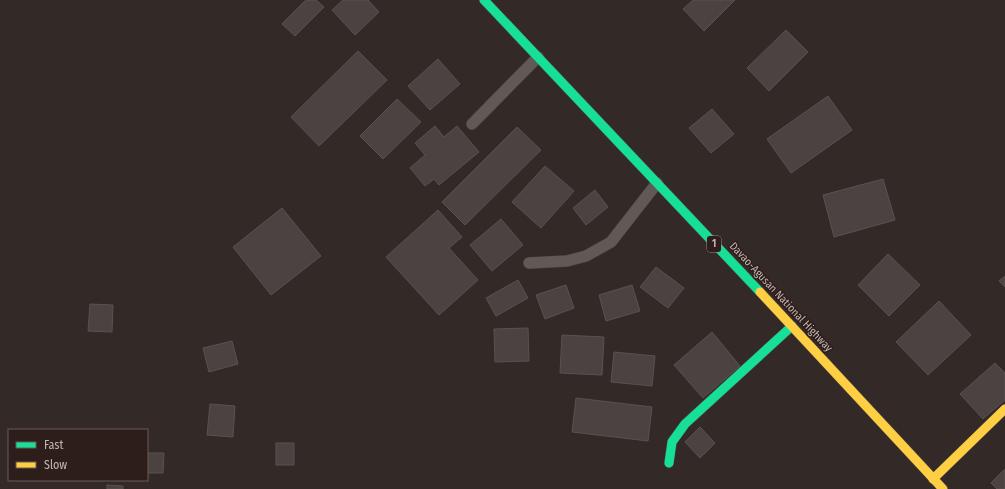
<svg xmlns="http://www.w3.org/2000/svg" width="1005" height="489" viewBox="0 0 1005 489" font-family="'Fira Sans Condensed',sans-serif">
<style>
.building{fill:#4b4341;stroke:#5b524f}
.lines{fill:none;stroke-linecap:round;stroke-linejoin:round}
.lane-casing{stroke:#4c4543;stroke-width:12}
.fast-casing{stroke:#504744;stroke-width:10}
.slow-casing{stroke:#504744;stroke-width:10}
.lane{stroke:#615956;stroke-width:11}
.fast{stroke:#16e098;stroke-width:9}
.slow{stroke:#ffcf43;stroke-width:9}
.labels{text-anchor:middle;dominant-baseline:central;stroke-width:3;stroke-linejoin:round;paint-order:stroke}
.shield{fill:#2d1e1b;stroke:#978883;stroke-width:1}
.shield-label{font-size:10px;font-weight:bold;fill:#c4b5b0}
.street-label{font-size:11px;fill:#c4b5b0;stroke:#2d1e1b}
</style>
<rect width="100%" height="100%" fill="#332a27"/>
<g class="building">
<polygon points="306,0 316,0 324,7 295,36 282,24"/>
<polygon points="343,0 368,0 379,12 355,35 332,10"/>
<polygon points="693,0 735,0 704,31 683,9"/>
<polygon points="786,30 808,52 769,91 747,68"/>
<polygon points="358,51 387,80 319,146 291,117"/>
<polygon points="438,59 460,84 430,110 408,86"/>
<polygon points="828,96 852,130 791,173 767,139"/>
<polygon points="397,99 421,122 383,159 360,136"/>
<polygon points="712,109 734,134 711,153 689,128"/>
<polygon points="435,126 444,137 457,126 479,152 439,185 434,179 425,186 410,168 425,155 415,143"/>
<polygon points="517,127 541,150 465,225 442,202"/>
<polygon points="545,166 574,191 541,228 512,202"/>
<polygon points="883,179 895,220 834,237 823,195"/>
<polygon points="595,190 608,207 586,225 573,208"/>
<polygon points="282,208 321,256 271,295 233,247"/>
<polygon points="438,210 462,237 449,248 478,280 439,315 386,257"/>
<polygon points="501,219 523,245 492,271 470,245"/>
<polygon points="888,254 920,285 889,316 858,285"/>
<polygon points="656,267 684,288 668,308 640,287"/>
<polygon points="1005,276 1005,287 999,281"/>
<polygon points="518,280 528,298 496,316 486,298"/>
<polygon points="566,285 574,308 545,319 536,295"/>
<polygon points="632,285 640,311 606,321 599,295"/>
<polygon points="939,301 971,335 928,375 896,342"/>
<polygon points="90,304 113,305 112,332 88,331"/>
<polygon points="528,328 529,361 495,362 494,329"/>
<polygon points="712,332 740,366 703,398 674,365"/>
<polygon points="562,335 604,337 602,375 560,373"/>
<polygon points="232,341 238,364 209,372 203,348"/>
<polygon points="614,352 655,356 652,386 611,382"/>
<polygon points="995,363 1005,373 1005,400 983,419 960,394"/>
<polygon points="576,398 652,407 648,441 572,432"/>
<polygon points="210,404 235,406 233,437 207,435"/>
<polygon points="700,427 715,443 700,458 685,442"/>
<rect x="276" y="443" width="18" height="22"/>
<polygon points="147,453 164,453 163,473 147,473"/>
<polygon points="1005,469 1005,489 997,489 991,483"/>
<polygon points="107,485 123,486 123,489 107,489"/>
</g>
<g class="lines">
<defs>
<g id="lane">
<polyline points="472,124 538,57"/>
<polyline points="529,263 567,261 586,256 611,242 657,183"/>
</g>
<g id="fast">
<polyline points="484,0 760,292"/>
<polyline points="669,463 672,442 685,424 792,326"/>
</g>
<g id="slow">
<polyline points="760,292 943,489"/>
<polyline points="933,479 1005,409"/>
</g>
</defs>
<use href="#lane" class="lane-casing"/>
<use href="#fast" class="fast-casing"/>
<use href="#slow" class="slow-casing"/>
<use href="#lane" class="lane"/>
<use href="#fast" class="fast"/>
<use href="#slow" class="slow"/>
</g>
<g class="labels">
<rect class="shield" x="707" y="236" width="14" height="16" rx="3"/>
<g class="shield-label">
<text x="714" y="244">1</text>
</g>
<g class="street-label">
<text transform="translate(781 297) rotate(47)">Davao-Agusan National Highway</text>
</g>
</g>
<rect x="8" y="429" width="140" height="52" fill="#2d1e1b" stroke="#695a57"/>
<rect x="16" y="442" width="20" height="6" fill="#16e098" stroke="#695a57"/>
<text x="44" y="449" font-size="12" fill="#c4b5b0">Fast</text>
<rect x="16" y="462" width="20" height="6" fill="#ffcf43" stroke="#695a57"/>
<text x="44" y="469" font-size="12" fill="#c4b5b0">Slow</text>
</svg>
